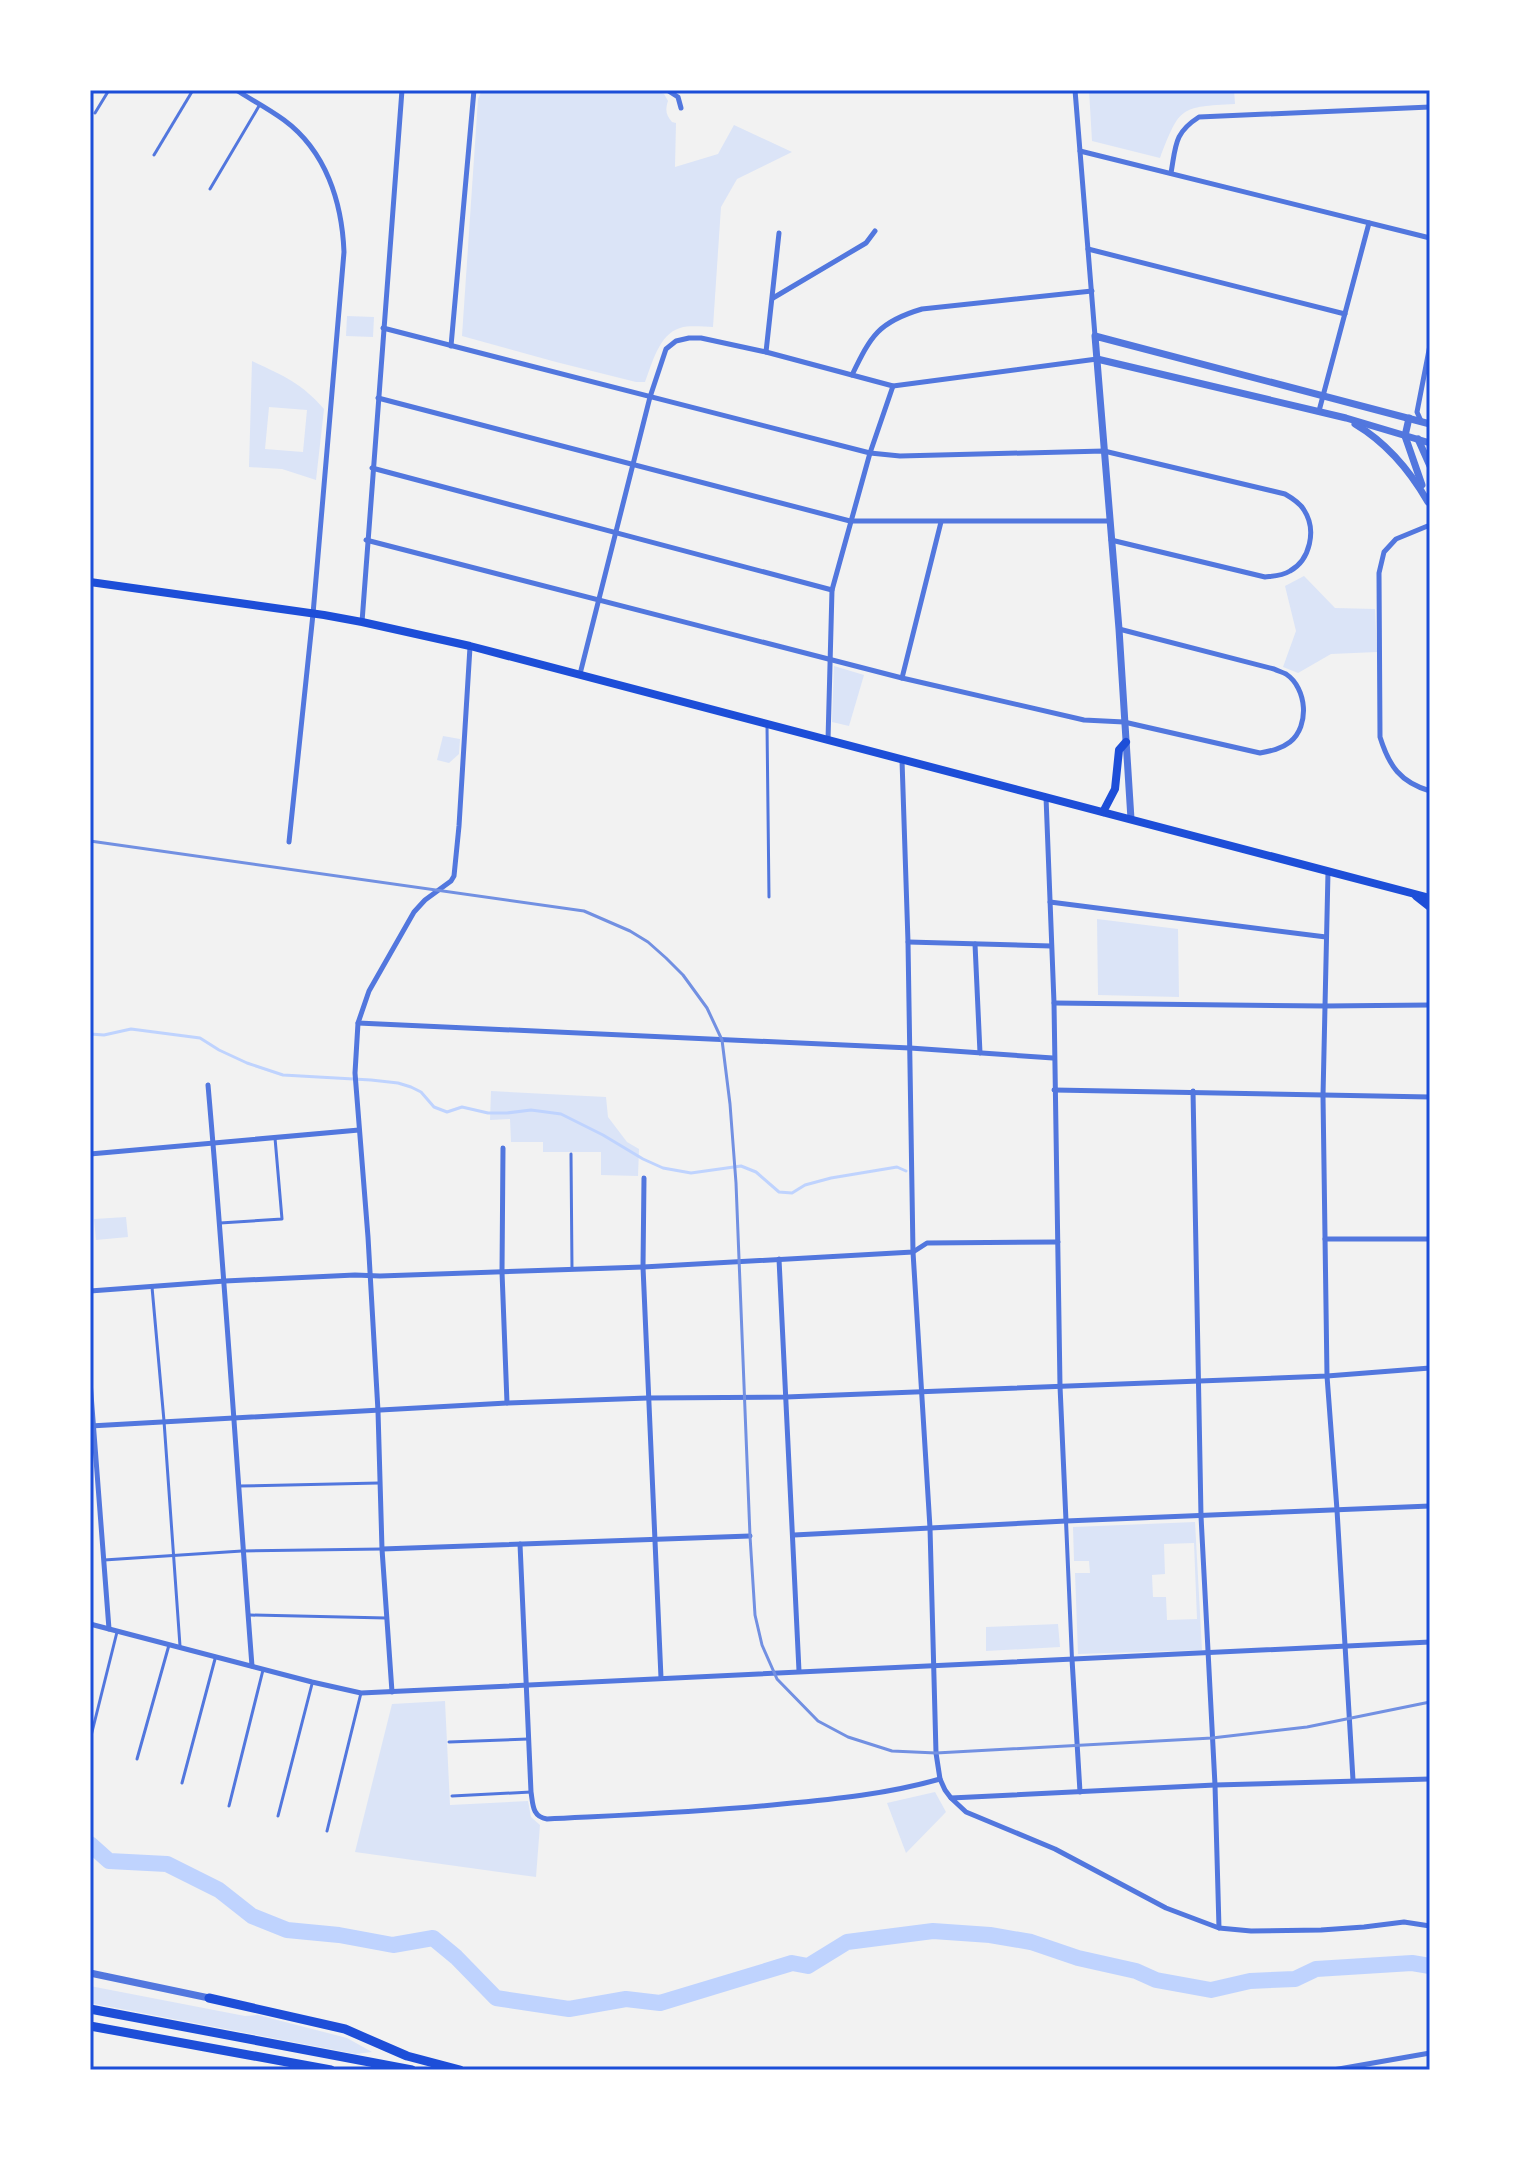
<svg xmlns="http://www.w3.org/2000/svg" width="1520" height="2160" viewBox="0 0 1520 2160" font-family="Inter,sans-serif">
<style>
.green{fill:#dbe4f7;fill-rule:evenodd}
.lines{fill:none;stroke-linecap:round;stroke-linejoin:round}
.stream{stroke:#bfd3fe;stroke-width:3}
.river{stroke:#bfd3fe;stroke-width:16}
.service{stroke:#5277de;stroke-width:3}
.pedestrian{stroke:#5277de;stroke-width:4}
.minor{stroke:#5277de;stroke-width:5}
.tertiary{stroke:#5277de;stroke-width:7}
.secondary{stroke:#1d4ed8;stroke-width:8}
.trunk{stroke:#1d4ed8;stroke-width:9}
.rail{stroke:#7290e2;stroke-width:3}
.neatline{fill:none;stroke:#1d4ed8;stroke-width:3}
</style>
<rect width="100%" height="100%" fill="#f2f2f2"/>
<g class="green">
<path d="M482,90H654L664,94L668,101C665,110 666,115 672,122L676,123L675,167L718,154L734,125L792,152L737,179L721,207L713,327C703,327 690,325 680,328C659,334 652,364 645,382H636L556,362L462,336L478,99Z"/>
<path d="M1089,90H1234L1235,104C1180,107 1180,106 1160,158L1092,141Z"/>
<polygon points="347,316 374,317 373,337 346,336"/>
<path d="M252,361C282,375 302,383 324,409L316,480L282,469L249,467ZM269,407L307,410L303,452L265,449Z"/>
<polygon points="1304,576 1335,608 1375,609 1377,652 1331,654 1298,673 1283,667 1296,631 1285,586"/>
<polygon points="834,666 864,675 849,726 832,722"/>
<polygon points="443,736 460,739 459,754 449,763 437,760"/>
<polygon points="1097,919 1178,929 1179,997 1098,995"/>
<polygon points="491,1091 606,1097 608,1117 627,1142 639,1149 638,1176 601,1175 601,1152 543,1152 543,1142 511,1142 510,1119 490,1120"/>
<polygon points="126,1217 128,1237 96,1240 94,1219"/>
<path d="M1195,1522L1202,1650L1078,1654L1075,1573H1090L1089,1561H1074L1073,1527ZM1194,1543L1197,1619L1167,1620L1166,1597H1153L1152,1575L1165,1574L1164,1544Z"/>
<polygon points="1058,1624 1060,1647 986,1651 986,1627"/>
<polygon points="445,1701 450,1805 528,1801 531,1817 540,1825 536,1877 355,1852 392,1704"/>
<polygon points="935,1792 946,1812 906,1853 887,1803"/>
<polygon points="90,1986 245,2016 258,2015 347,2038 372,2052 356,2054 90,2003"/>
</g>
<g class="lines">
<polyline class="stream" points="90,1034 104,1035 131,1029 200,1038 219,1050 247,1063 283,1075 371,1080 398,1083 411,1087 421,1092 434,1107 447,1112 462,1107 488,1113 507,1113 531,1110 561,1114 603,1135 643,1159 663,1168 691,1173 741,1166 756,1172 779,1192 792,1193 805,1185 831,1178 897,1167 906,1171"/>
<polyline class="river" points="90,1844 109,1861 167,1864 219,1890 252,1916 287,1930 339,1935 393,1945 433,1938 456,1957 496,1998 569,2009 626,1999 660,2003 792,1963 808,1966 847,1942 933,1931 990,1935 1031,1942 1078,1958 1136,1971 1156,1980 1211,1990 1250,1981 1295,1979 1316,1969 1412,1963 1430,1966"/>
<g class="service">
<polyline points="95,113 109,90"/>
<polyline points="154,155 193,90"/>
<polyline points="210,189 259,106"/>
<polyline points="767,725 769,897"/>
<polyline points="571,1154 572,1269"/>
<polyline points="220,1223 282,1219 275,1138"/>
<polyline points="152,1287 164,1421 180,1646"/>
<polyline points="239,1486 379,1483"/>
<polyline points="104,1560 242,1551 382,1549"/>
<polyline points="250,1615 386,1618"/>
<polyline points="90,1740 117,1632"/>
<polyline points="449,1742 528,1739"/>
<polyline points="137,1759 169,1645"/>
<polyline points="182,1783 215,1659"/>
<polyline points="452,1796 531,1792"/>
<polyline points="229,1806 263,1670"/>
<polyline points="278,1816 312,1684"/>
<polyline points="327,1831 361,1693"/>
</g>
<polyline class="pedestrian" points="1066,1521 1072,1659"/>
<g class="minor">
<path d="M236,90C252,100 269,109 284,120C326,151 342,202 344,252L313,614L289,842"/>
<polyline points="667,90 678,97 681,108"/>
<polyline points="1075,90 1095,336"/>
<polyline points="1080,151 1430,238"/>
<path d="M1171,173C1176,145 1174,133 1199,117L1430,107"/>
<polyline points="1088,249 1345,314"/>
<polyline points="773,298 866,243 875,231"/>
<path d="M383,328L870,453L900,456L1104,451L1285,494C1292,498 1300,503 1304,510C1317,530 1310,560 1290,571C1282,576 1274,576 1265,577L1111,540"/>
<polyline points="451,346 474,90"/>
<polyline points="766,352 779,233"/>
<path d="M852,375C871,336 878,322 922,309L1092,291"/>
<polyline points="378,398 850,521 1110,521"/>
<polyline points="1319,411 1369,223"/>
<polyline points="1421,421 1417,412 1430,345"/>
<polyline points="372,468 832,590"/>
<path d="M1430,525L1396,539L1384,552L1379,573L1380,737C1389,766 1400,782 1430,791"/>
<path d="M366,540L902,678L1084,720L1124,722L1260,753C1271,751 1281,749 1290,742C1310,726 1307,688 1286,674C1282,672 1278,671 1274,669L1119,629"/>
<polyline points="362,622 402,90"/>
<polyline points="580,674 650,397 666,349 676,341 689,338 701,338 766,352 893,386 1097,359"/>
<polyline points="902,678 941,522"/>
<polyline points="828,740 832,590 870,453 893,386"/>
<polyline points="902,760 908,942 913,1252 930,1528 936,1753 940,1779 945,1790 951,1798 966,1812 1055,1849 1166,1908 1219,1928 1251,1931 1321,1930 1364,1927 1404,1922 1430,1926"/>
<polyline points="1046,797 1054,1003 1060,1386 1066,1521"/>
<polyline points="1328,872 1323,1096 1327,1376 1337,1510 1353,1780"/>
<polyline points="1050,902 1326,937"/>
<polyline points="908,942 1051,946"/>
<polyline points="975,944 980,1053"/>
<polyline points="1054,1003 1325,1006 1430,1005"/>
<polyline points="358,1023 910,1048 1053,1058"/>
<path d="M208,1085C225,1278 237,1472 252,1666"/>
<polyline points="1054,1090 1430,1097"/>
<polyline points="1193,1091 1201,1516 1215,1785 1219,1928"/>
<polyline points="503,1148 502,1272 507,1403"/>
<polyline points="90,1154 359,1130"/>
<polyline points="644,1178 643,1267 661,1678"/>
<polyline points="1325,1239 1430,1239"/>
<polyline points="779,1259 799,1671"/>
<polyline points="90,1291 225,1281 355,1275 380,1276 643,1267 913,1252 927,1243 1058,1242"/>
<polyline points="90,1381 109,1629"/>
<polyline points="90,1426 507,1403 648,1398 786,1397 1327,1376 1430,1368"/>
<polyline points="794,1535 1066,1521 1430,1506"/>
<path d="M520,1544L531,1792C533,1804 532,1817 547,1819C625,1815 704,1812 782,1804C836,1799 887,1794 940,1779"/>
<polyline points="382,1549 750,1536"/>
<polyline points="90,1624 312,1682 361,1693 1430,1642"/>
<polyline points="1072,1659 1080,1792"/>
<polyline points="392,1692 382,1549 378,1411 368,1237 355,1073 358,1023 369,991 414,912 425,900 451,881 454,876 459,826 470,647"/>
<polyline points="951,1798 1215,1785 1430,1779"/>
<polyline points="1333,2070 1430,2053"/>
</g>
<g class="tertiary">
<polyline points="1097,359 1346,418 1430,443"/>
<polyline points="1409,418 1405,436 1422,485"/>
<path d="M1355,424C1387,443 1409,469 1428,502"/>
<polyline points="1418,439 1430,466"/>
<polyline points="1131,819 1119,629 1095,336 1430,424"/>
<polyline points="90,1973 209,1998"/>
</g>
<g class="secondary">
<polyline points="90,582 324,615 362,622 470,646 1430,898"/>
<polyline points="1103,812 1115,789 1119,750 1126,742"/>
<polyline points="1416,896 1430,907"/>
</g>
<g class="trunk">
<polyline points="209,1998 345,2029 407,2056 460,2070"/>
<polyline points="90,2009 412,2070"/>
<polyline points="90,2026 331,2070"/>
</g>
<polyline class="rail" points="90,841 584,911 630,931 648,942 666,958 683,975 707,1008 722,1040 730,1104 736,1183 750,1536 755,1615 762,1645 777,1679 818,1721 848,1737 892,1751 936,1753 1212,1738 1307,1727 1430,1702"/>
</g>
<rect width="1520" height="2160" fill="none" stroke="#ffffff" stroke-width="184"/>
<rect x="92" y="92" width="1336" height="1976" class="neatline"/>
</svg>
